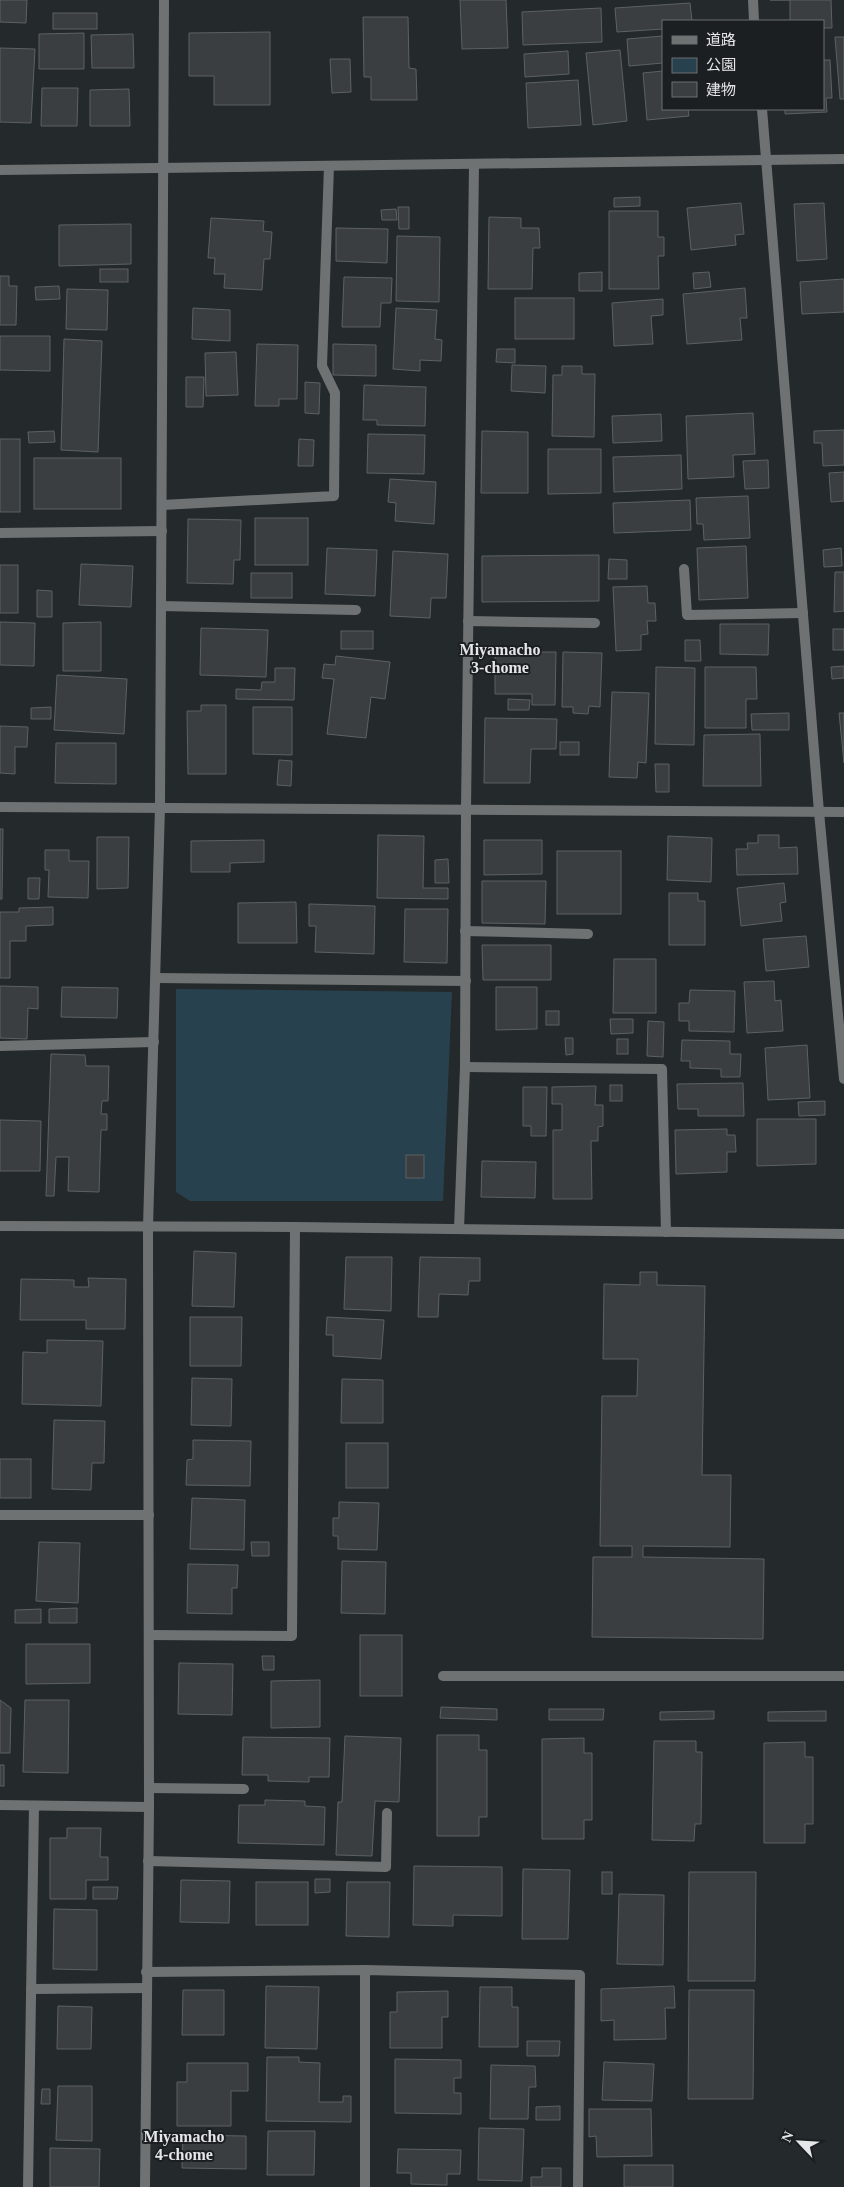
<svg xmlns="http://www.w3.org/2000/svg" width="844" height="2187" viewBox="0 0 844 2187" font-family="'Times New Roman','Noto Sans JP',serif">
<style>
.green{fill:#28414e}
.building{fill:#3a3e41;stroke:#5c6163}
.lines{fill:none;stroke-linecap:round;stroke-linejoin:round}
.service{stroke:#6f7273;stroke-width:10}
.minor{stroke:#6f7273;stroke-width:10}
.tertiary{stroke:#6f7273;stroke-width:10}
.labels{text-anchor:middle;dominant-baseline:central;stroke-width:4;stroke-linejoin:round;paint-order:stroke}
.neighbourhood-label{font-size:16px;font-weight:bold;fill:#e4e6e8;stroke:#1b1f21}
</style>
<rect width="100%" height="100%" fill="#24292b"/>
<polygon class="green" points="176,989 452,992 443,1201 190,1201 176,1192"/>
<g class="building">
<polygon points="0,0 27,0 26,23 0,22"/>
<polygon points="460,0 506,0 508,48 462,49"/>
<polygon points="770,0 831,0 832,28 823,28 823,21 790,21 790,0"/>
<polygon points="690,3 692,21 663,21 663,29 617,32 615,8"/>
<polygon points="601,8 602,42 523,45 522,12"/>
<rect x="53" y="13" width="44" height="16"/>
<polygon points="363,17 408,17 409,68 416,69 417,100 371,100 371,77 364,77"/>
<polygon points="270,32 270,105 214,105 214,76 189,76 189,33"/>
<polygon points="84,33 84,69 39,69 39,34"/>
<polygon points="133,34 134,68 92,68 91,35"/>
<polygon points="663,36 663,63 629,66 627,39"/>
<polygon points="835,37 844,37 844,99 840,99"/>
<polygon points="0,48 35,49 31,123 0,122"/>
<polygon points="620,50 627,121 593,125 586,53"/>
<polygon points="568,51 569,74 525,77 524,54"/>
<polygon points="330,59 350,59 351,92 332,93"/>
<polygon points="823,60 830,60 832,98 826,98 827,112 785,114 785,109 823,109"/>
<polygon points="663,71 663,109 688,109 689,116 647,120 643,73"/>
<polygon points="578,80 581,125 528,128 526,83"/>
<polygon points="42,88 78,88 77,126 41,126"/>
<polygon points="129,89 130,126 90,126 90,90"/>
<polygon points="640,197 640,206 614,207 614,198"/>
<polygon points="741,203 744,234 735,235 736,245 691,250 687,208"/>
<polygon points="824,203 827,259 797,261 794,204"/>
<polygon points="398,207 409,207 409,229 399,229"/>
<polygon points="396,209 397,220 382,220 381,210"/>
<polygon points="609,211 658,211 658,237 664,237 664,256 658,256 659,289 609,289"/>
<polygon points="489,217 521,218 521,228 539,228 540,248 533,248 532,289 488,289"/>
<polygon points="211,218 264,221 263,231 272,232 270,259 264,259 262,290 224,288 225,274 214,274 215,258 208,258"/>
<polygon points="131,224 131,264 59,266 59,225"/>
<polygon points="336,228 388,229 387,263 336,261"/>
<polygon points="397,236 440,237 439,302 396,301"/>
<rect x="100" y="269" width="28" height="13"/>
<polygon points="602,272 602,291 579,291 579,273"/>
<polygon points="709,272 711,287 694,289 693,273"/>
<polygon points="0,276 9,276 9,286 17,286 16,325 0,325"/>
<polygon points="344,277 392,278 391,303 381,303 380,327 342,327"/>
<polygon points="844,279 844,312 802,314 800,282"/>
<polygon points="59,286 60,299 36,300 35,287"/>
<polygon points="745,288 747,318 740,318 742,340 687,344 683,294"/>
<polygon points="67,289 108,290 107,330 66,329"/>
<rect x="515" y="298" width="59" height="41"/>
<polygon points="663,299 663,315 651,316 653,344 614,346 612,303"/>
<polygon points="193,308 230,310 230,341 192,339"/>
<polygon points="396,308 437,310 435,339 442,340 441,361 420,360 420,371 393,369"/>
<polygon points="0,336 50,336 50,371 0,370"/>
<polygon points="64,339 102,341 98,452 61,450"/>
<polygon points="257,344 298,345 297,399 279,399 279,406 255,406"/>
<polygon points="333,344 376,345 376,376 333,375"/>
<polygon points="497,349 515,349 515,363 496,362"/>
<polygon points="236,352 238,395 206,396 205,353"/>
<polygon points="512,365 546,366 545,393 511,391"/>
<polygon points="562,366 582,366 582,374 595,374 594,437 552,436 553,375 562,375"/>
<polygon points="186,377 204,377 203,407 186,407"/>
<polygon points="305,382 320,383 319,414 305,413"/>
<polygon points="364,385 426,387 425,426 377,425 377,420 363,420"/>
<polygon points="753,413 755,454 733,455 734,477 688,479 686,416"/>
<polygon points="661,414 662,441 613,443 612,416"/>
<polygon points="844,430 844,465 823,466 822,443 814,443 814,431"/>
<polygon points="54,431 55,442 29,443 28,432"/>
<polygon points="482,431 528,432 528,493 481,493"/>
<polygon points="368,434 425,435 424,474 367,473"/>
<rect x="0" y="439" width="20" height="73"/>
<polygon points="299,439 314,440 313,466 298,466"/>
<polygon points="548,449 601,449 601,493 548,494"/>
<polygon points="681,455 682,489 614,492 613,457"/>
<rect x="34" y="458" width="87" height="51"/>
<polygon points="768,460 769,488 745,489 743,461"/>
<polygon points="844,472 844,501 831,502 829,473"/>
<polygon points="390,479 436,482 434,524 395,521 396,503 388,502"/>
<polygon points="748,496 750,538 704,540 703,524 697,524 696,498"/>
<polygon points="690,500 691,530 614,533 613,503"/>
<rect x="255" y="518" width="53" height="47"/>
<polygon points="188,519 241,520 240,560 234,560 233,584 187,583"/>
<polygon points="746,546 748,598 699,600 697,548"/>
<polygon points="327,548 377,550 375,596 325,594"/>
<polygon points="841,548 842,566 824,567 823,550"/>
<polygon points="393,551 448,554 446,598 431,598 430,618 390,616"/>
<polygon points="599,555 599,601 482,602 482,556"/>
<polygon points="609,559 627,560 627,579 608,579"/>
<polygon points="81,564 133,566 131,607 79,605"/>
<rect x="0" y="565" width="18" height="48"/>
<polygon points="835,572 844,572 844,611 834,612"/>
<rect x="251" y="573" width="41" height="25"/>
<polygon points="647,586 648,603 655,603 656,621 647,621 648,634 641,635 641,650 616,651 613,587"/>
<polygon points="37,590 52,591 52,617 37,617"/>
<polygon points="0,622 35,623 34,666 0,665"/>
<polygon points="101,622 101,671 63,671 63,623"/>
<polygon points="720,624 769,624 768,655 720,654"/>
<polygon points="201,628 268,630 266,677 200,675"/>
<rect x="833" y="629" width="11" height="21"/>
<rect x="341" y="631" width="32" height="18"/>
<polygon points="685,640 700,640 701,661 685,661"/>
<polygon points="495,652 556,652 555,705 532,705 532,694 495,694"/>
<polygon points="563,652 602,653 600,707 589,706 588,714 573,713 573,707 562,707"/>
<polygon points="336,656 390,662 385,699 371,697 366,738 327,734 334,679 322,678 324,664 335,665"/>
<polygon points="844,666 844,678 832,679 831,667"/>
<polygon points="656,667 695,668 694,745 655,744"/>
<polygon points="705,667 756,667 757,699 746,699 746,728 705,728"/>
<polygon points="275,668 295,668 294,700 236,699 236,689 261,690 262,682 275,682"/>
<polygon points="57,675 127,679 124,734 54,730"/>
<polygon points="612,692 649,693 646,763 638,762 637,778 609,777"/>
<polygon points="508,699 530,700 529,710 508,710"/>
<polygon points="201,705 226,705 226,774 188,774 187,711 201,711"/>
<polygon points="51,707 51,719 31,719 31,708"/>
<polygon points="253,707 292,707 292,755 253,754"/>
<polygon points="789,713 789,730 752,730 751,714"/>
<polygon points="839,713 844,713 844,763"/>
<polygon points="485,718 557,719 556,749 531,749 530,783 484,783"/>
<polygon points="0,726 28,727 27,747 15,747 15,774 0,773"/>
<polygon points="760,734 761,786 703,786 704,735"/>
<rect x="560" y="742" width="19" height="13"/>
<polygon points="56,743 116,743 116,784 55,783"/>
<polygon points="279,760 292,761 291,786 277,785"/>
<polygon points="655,764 669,764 669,792 656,792"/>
<polygon points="0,829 3,829 2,899 0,899"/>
<polygon points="378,835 424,836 423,888 448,888 448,899 377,898"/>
<polygon points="758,835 779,835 779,848 797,847 798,874 737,875 736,849 748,849 747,843 758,843"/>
<polygon points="668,836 712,838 711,882 667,880"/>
<polygon points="97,837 129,837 128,888 97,889"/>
<polygon points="264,840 264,862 230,863 230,872 191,872 191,841"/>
<polygon points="484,840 542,840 542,874 484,875"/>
<polygon points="45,850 69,850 69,861 89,861 88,898 48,897 49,870 45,870"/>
<rect x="557" y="851" width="64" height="63"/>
<polygon points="448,859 449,883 435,883 435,860"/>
<polygon points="28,878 40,878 39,899 28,899"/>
<polygon points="482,881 546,881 545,924 482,923"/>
<polygon points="784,883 786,902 780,903 782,921 741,926 737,888"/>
<polygon points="669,893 698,893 698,901 705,901 705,945 669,945"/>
<polygon points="296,902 297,943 238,943 238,903"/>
<polygon points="309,904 375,906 374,954 315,952 316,926 309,926"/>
<polygon points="53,907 53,925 26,926 26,941 10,941 10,978 0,978 0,912 19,912 19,908"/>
<polygon points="405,909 448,909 447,963 404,962"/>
<polygon points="806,936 809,967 766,971 763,939"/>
<polygon points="482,945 551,945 551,980 483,980"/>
<polygon points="614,959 656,959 656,1013 613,1013"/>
<polygon points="774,981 775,1001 781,1000 783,1031 747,1033 744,982"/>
<polygon points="0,986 38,987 38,1009 28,1008 27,1039 0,1038"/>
<polygon points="62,987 118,988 117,1018 61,1017"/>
<polygon points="496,987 537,987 537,1029 496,1030"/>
<polygon points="690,990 735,991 734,1032 689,1031 689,1021 679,1021 679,1003 689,1003"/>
<rect x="546" y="1011" width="13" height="14"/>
<polygon points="610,1019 633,1019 633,1033 611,1034"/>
<polygon points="648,1021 664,1022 663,1057 647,1056"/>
<polygon points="565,1038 573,1038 573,1054 566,1055"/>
<rect x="617" y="1039" width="11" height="15"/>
<polygon points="682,1040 730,1041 730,1054 741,1054 740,1077 721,1077 721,1069 690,1068 690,1061 681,1061"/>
<polygon points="807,1045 810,1098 768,1100 765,1048"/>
<polygon points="51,1054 85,1055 86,1066 109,1066 108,1101 102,1101 101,1114 107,1114 107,1130 101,1130 99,1192 68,1191 69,1157 56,1157 54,1196 46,1196"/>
<polygon points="743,1083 744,1116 698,1116 698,1109 678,1109 677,1084"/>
<rect x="610" y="1085" width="12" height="16"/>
<polygon points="596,1086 595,1105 603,1105 603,1126 598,1127 598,1141 591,1141 592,1199 553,1199 553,1130 562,1130 562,1104 552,1104 552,1087"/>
<polygon points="523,1087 547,1087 546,1136 531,1136 531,1126 523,1126"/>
<polygon points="825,1101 825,1115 799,1116 798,1102"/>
<polygon points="757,1119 816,1119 816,1164 757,1166"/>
<polygon points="0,1120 41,1121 40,1171 0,1171"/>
<polygon points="727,1129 727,1135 735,1135 736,1152 727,1152 727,1172 676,1174 675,1130"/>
<rect x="406" y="1155" width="18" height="23"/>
<polygon points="482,1161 536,1162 535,1198 481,1197"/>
<polygon points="194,1251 236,1253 234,1307 192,1306"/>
<polygon points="346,1257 392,1257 391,1311 344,1309"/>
<polygon points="420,1257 480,1258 480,1281 469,1281 468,1295 439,1294 438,1317 418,1317"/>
<polygon points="640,1272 657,1272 657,1285 705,1286 702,1475 731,1475 730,1547 643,1546 643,1557 764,1559 763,1639 592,1637 593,1557 632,1557 632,1546 600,1546 602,1396 637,1396 638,1359 603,1359 604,1284 640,1285"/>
<polygon points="88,1278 126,1279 125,1329 86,1329 86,1320 20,1320 21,1279 74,1280 74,1287 89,1287"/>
<polygon points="190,1317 242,1317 241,1366 190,1366"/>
<polygon points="327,1317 384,1320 381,1359 333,1356 333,1335 326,1335"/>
<polygon points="47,1340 103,1341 101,1406 22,1404 23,1352 47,1353"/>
<polygon points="192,1378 232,1379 231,1426 191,1425"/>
<polygon points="342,1379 383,1380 383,1423 341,1423"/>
<polygon points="54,1420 105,1421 104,1463 92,1463 91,1490 52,1489"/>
<polygon points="193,1440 251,1441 250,1486 186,1485 187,1460 193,1459"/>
<rect x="346" y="1443" width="42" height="45"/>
<rect x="0" y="1459" width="31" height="39"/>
<polygon points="192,1498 245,1500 244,1550 190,1549"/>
<polygon points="339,1502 379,1503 377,1550 338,1549 338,1536 333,1536 333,1518 339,1518"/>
<polygon points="39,1542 80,1543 78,1603 36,1601"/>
<polygon points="251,1542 269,1542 269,1556 252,1556"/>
<polygon points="342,1561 386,1562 385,1614 341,1613"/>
<polygon points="188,1564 238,1565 237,1588 232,1588 232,1614 187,1613"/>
<polygon points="77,1608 77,1623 49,1623 49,1609"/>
<polygon points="41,1609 41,1623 15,1623 15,1610"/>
<rect x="360" y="1635" width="42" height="61"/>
<polygon points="26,1644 90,1644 90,1683 26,1684"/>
<polygon points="262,1656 274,1656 274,1670 263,1670"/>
<polygon points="179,1663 233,1664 232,1715 178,1714"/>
<polygon points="320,1680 320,1727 271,1728 271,1681"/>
<polygon points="0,1700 11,1708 10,1753 0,1753"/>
<polygon points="25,1700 69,1700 68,1773 23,1772"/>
<polygon points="441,1707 497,1709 497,1720 440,1718"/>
<polygon points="549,1709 604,1709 603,1720 549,1720"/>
<polygon points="714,1711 714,1719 660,1720 660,1712"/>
<polygon points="826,1711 826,1721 768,1721 768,1712"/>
<polygon points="437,1735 479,1735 479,1750 487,1750 487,1817 479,1817 479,1836 437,1836"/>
<polygon points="345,1736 401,1738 399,1802 375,1801 372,1856 336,1855 338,1802 342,1802"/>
<polygon points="243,1737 330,1738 329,1777 309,1777 309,1782 268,1781 268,1775 242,1775"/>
<polygon points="584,1738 584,1753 592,1753 592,1820 584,1820 584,1839 542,1839 542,1739"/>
<polygon points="654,1741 696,1741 696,1752 702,1752 701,1824 695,1824 694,1841 652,1840"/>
<polygon points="805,1742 805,1757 813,1757 813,1824 805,1824 805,1843 764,1843 764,1743"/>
<rect x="0" y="1765" width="4" height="21"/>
<polygon points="265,1800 305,1801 305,1806 325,1807 324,1845 238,1843 239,1805 265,1805"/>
<polygon points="67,1828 101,1828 100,1857 108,1857 108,1880 86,1880 86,1899 50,1899 50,1838 67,1838"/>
<polygon points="414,1866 502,1867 502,1916 453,1915 453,1926 413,1925"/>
<polygon points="523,1869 570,1870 568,1939 522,1939"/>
<rect x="602" y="1872" width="10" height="22"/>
<polygon points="689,1872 756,1872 755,1981 688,1981"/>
<polygon points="315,1879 330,1879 330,1892 315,1893"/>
<polygon points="181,1880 230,1881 229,1923 180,1922"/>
<rect x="256" y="1882" width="52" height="43"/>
<polygon points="347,1882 390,1882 389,1937 346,1936"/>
<polygon points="93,1887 118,1887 117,1899 93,1899"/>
<polygon points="619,1894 664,1895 663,1965 617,1964"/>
<polygon points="54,1909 97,1910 97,1970 53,1969"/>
<polygon points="266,1986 319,1987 317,2049 265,2048"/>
<polygon points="674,1986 675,2008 665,2008 666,2039 614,2040 614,2020 601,2021 601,1989"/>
<polygon points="480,1987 512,1987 512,2007 518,2007 518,2047 479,2047"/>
<polygon points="183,1990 224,1990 224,2035 182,2035"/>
<polygon points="689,1990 754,1990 753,2099 688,2099"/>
<polygon points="448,1991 448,2017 442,2017 442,2048 390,2048 390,2012 397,2012 397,1992"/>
<polygon points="58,2006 92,2007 91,2049 57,2049"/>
<polygon points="527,2041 560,2041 559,2056 527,2056"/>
<polygon points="267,2057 299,2057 299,2062 320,2063 319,2102 343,2102 343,2096 351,2096 351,2122 266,2121"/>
<polygon points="395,2059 461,2060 461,2078 454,2078 454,2093 461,2093 461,2114 395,2113"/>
<polygon points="604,2062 654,2064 652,2101 602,2100"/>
<polygon points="187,2063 248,2063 248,2091 231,2091 231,2126 177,2126 177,2082 187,2082"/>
<polygon points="491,2065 535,2066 536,2087 529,2087 528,2119 490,2119"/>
<polygon points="58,2086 92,2086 92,2141 56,2140"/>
<polygon points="42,2089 50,2089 50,2104 41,2104"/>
<polygon points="560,2106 560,2120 536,2120 536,2107"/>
<polygon points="589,2109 651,2109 652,2156 597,2157 596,2136 589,2137"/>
<polygon points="479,2128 524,2129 522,2181 478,2180"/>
<polygon points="268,2131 315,2131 314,2175 267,2175"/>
<polygon points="183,2135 246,2136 246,2169 182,2168"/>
<polygon points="50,2148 100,2149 99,2187 50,2187"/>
<polygon points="398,2149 461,2150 460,2174 447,2174 447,2185 411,2184 411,2173 397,2173"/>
<rect x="624" y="2165" width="49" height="22"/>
<polygon points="542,2168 561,2168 561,2187 531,2187 531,2177 542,2177"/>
</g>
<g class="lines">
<g class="service">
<polyline points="162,505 334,496 335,393 322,366 329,166"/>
<polyline points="684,569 687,615 803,613"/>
<polyline points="161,606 356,610"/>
<polyline points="468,621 595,623"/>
<polyline points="465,931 588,934"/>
<polyline points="443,1676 844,1676"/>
<polyline points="149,1788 244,1789"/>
<polyline points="148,1861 386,1867 387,1813"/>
</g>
<g class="minor">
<polyline points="753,0 754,21"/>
<polyline points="762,109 819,812 844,1079"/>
<polyline points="0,170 844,159"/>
<polyline points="0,533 162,531"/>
<polyline points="0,807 844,812"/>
<polyline points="156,978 466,981"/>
<polyline points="0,1046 154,1042"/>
<polyline points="465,1067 662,1069 666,1232"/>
<polyline points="459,1229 465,1067 466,809 474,164"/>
<polyline points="0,1515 149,1515"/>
<polyline points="149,1635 292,1636 295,1227"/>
<polyline points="0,1805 149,1807"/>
<polyline points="365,1970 365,2187"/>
<polyline points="146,1972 365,1970 580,1975 578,2187"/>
<polyline points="31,1989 146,1988"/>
<polyline points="28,2187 34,1806"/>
<polyline points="145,2187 149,1807 148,1227 160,807 164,0"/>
</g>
<polyline class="tertiary" points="0,1226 295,1227 844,1234"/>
</g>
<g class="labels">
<g class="neighbourhood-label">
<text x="500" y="649">Miyamacho<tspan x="500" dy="18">3-chome</tspan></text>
<text x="184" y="2136">Miyamacho<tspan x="184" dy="18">4-chome</tspan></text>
</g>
</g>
<rect x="662" y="20" width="162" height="90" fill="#1b1f21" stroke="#6b6f71"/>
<rect x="672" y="36" width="25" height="8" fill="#6f7273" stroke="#6b6f71"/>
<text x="706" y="45" font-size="15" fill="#e4e6e8">道路</text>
<rect x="672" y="58" width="25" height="15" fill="#28414e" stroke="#6b6f71"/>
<text x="706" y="70" font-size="15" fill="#e4e6e8">公園</text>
<rect x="672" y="82" width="25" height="15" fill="#3a3e41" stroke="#6b6f71"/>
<text x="706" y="95" font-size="15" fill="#e4e6e8">建物</text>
<g transform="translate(799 2142) rotate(295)" stroke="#1b1f21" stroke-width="4" paint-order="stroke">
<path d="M0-4L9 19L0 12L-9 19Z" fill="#e4e6e8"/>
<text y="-8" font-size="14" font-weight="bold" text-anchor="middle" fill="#e4e6e8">N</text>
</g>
</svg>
